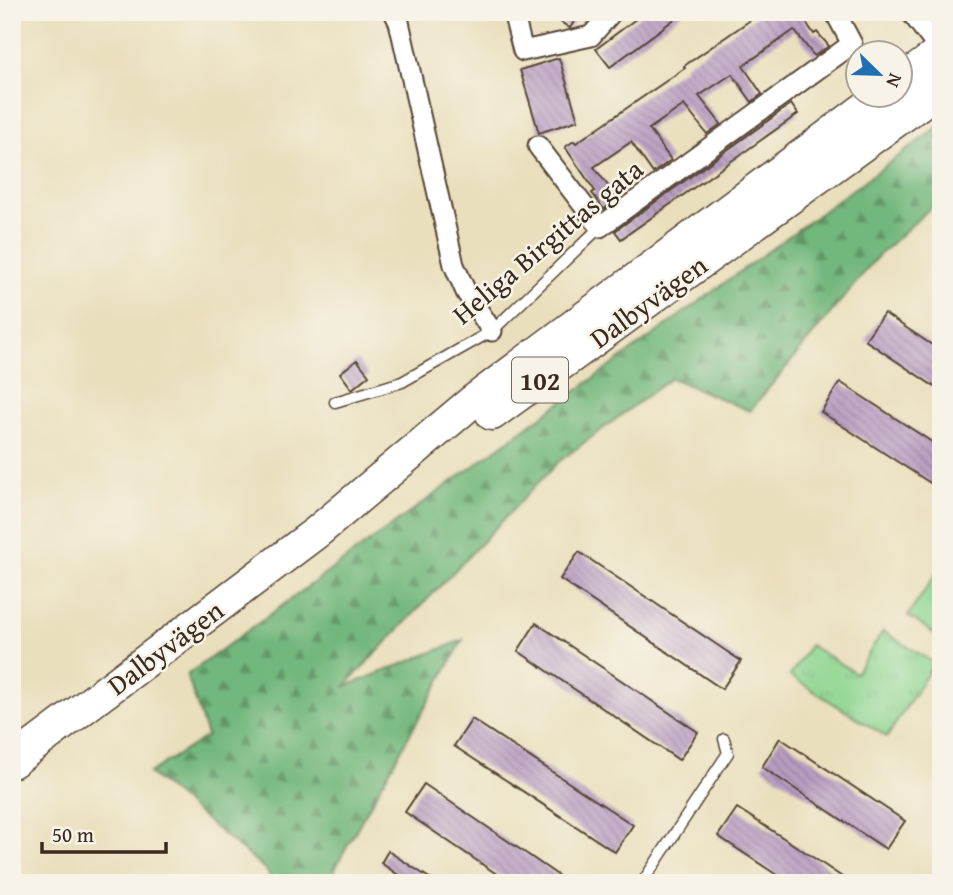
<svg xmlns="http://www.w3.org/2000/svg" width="953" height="895" viewBox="0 0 953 895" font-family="'Gentium Book Plus',serif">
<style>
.forest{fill:url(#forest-firs);stroke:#56704c;stroke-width:2}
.park{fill:url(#park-tufts);stroke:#648058;stroke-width:2}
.garden{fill:#8ed691;stroke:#648058;stroke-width:2}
.building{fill:url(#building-back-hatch)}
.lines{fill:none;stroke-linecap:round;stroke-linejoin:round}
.lane-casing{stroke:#554536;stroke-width:13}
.street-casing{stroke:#554536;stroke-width:23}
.primary-casing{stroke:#554536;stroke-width:35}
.lane{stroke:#fff;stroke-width:10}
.street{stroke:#fff;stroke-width:19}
.primary{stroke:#fff;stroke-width:32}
.labels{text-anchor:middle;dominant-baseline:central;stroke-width:5;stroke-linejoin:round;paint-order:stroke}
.shield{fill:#f7f3e8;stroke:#73665b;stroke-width:2}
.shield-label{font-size:26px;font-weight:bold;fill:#3b2a1e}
.street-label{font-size:28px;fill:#3b2a1e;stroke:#f7f3e8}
</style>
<defs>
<pattern id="forest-firs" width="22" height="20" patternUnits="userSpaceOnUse" patternTransform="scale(1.75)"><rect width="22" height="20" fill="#72b77b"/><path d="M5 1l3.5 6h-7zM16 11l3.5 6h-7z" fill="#5f9564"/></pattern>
<pattern id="park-tufts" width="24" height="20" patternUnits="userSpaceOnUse" patternTransform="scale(1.75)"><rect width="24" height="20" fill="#8ed691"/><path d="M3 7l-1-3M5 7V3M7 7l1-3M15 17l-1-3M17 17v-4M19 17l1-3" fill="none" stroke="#7bb87d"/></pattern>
<pattern id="building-back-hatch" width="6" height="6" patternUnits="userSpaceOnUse" patternTransform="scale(1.75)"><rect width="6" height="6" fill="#b89dc2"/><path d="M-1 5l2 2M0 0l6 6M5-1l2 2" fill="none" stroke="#97809d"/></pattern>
</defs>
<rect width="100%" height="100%" fill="#f7f3e8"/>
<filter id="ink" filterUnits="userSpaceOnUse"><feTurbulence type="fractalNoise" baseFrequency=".0143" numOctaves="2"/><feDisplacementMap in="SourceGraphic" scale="14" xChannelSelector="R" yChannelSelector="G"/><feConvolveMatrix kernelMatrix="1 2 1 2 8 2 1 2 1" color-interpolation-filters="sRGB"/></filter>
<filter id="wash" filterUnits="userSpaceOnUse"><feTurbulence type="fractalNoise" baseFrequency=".00686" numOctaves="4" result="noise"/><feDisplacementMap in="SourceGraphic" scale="28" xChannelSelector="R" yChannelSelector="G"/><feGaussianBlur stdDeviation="1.57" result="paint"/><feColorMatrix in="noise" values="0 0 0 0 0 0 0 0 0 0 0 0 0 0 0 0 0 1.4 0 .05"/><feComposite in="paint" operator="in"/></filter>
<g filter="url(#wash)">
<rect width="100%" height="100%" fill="#eadfbc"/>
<polygon class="forest" points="941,125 941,198 877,257 750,411 671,378 557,463 344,687 463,640 342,855 330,880 332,883 274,883 266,870 149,773 207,736 187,675"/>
<polygon class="park" points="883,631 934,663 887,737 790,676 810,645 856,673"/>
<polygon class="garden" points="940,568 941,568 941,638 908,616"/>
<g id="blocks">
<g class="building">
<polygon points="545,12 580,12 570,28"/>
<polygon points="645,12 684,12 610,67 596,49"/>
<polygon points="762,12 799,12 814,34 817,32 829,46 814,56 794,30 743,66 762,94 752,102 732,74 699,96 721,124 707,134 684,105 649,129 671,160 653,173 631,142 594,167 618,199 604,209 592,193 595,191 565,147 574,141 576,143 685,68 684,66"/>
<polygon points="559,58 578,120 539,133 520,70"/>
<polygon points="791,104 798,114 621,239 615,231"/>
<polygon points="884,313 941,351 941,391 865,340"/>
<polygon points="357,360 369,375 352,389 340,373"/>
<polygon points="840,382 941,448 941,490 821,412"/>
<polygon points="579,552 741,661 722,689 560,579"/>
<polygon points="536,623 698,732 679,760 518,651"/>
<polygon points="472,719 633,825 615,852 454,746"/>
<polygon points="780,738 905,821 886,849 762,767"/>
<polygon points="424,784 527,854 569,883 510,883 405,812"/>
<polygon points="737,808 802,850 851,883 789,883 718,836"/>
<polygon points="388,851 437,883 410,883 381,863"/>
</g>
</g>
</g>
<g filter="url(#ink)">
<use href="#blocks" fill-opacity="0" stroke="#554536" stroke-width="2"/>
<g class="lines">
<defs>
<g id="lane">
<polyline points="335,402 402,382 492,331 600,227"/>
<polyline points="642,883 728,753 724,739"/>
</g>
<g id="street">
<polyline points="394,12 399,22 454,265 466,292 492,331"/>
<polyline points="513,12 523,51 591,36 612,12"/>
<polyline points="911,12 941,52"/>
<polyline points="538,146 600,227 852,44 835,12"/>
</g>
<g id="primary">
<polyline points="900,82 941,52"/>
<polyline points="492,414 941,88"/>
<polyline points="12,762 317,532 473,401 884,94"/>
</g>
</defs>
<use href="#lane" class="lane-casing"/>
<use href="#street" class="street-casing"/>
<use href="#primary" class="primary-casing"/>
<use href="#lane" class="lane"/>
<use href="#street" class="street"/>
<use href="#primary" class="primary"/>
</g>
</g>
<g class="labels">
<rect class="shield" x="512" y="357.5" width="56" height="45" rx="5"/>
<g class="shield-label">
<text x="540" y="380">102</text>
</g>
<g class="street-label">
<text transform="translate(547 241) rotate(-40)">Heliga Birgittas gata</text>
<text transform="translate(648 301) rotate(-36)">Dalbyvägen</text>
<text transform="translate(165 647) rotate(-37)">Dalbyvägen</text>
</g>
</g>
<rect width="953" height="895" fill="none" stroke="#f7f3e8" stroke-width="42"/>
<g transform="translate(879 74) rotate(113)"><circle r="33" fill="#f7f3e8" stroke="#aca397" stroke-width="2"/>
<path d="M0-5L12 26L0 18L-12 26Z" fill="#1f6fb2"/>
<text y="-10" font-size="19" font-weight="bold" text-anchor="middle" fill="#3b2a1e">N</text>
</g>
<path d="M42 842v10h124v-10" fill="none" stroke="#3b2a1e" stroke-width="3.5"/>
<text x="52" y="842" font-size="21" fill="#3b2a1e" stroke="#f7f3e8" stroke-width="5" paint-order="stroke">50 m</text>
</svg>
